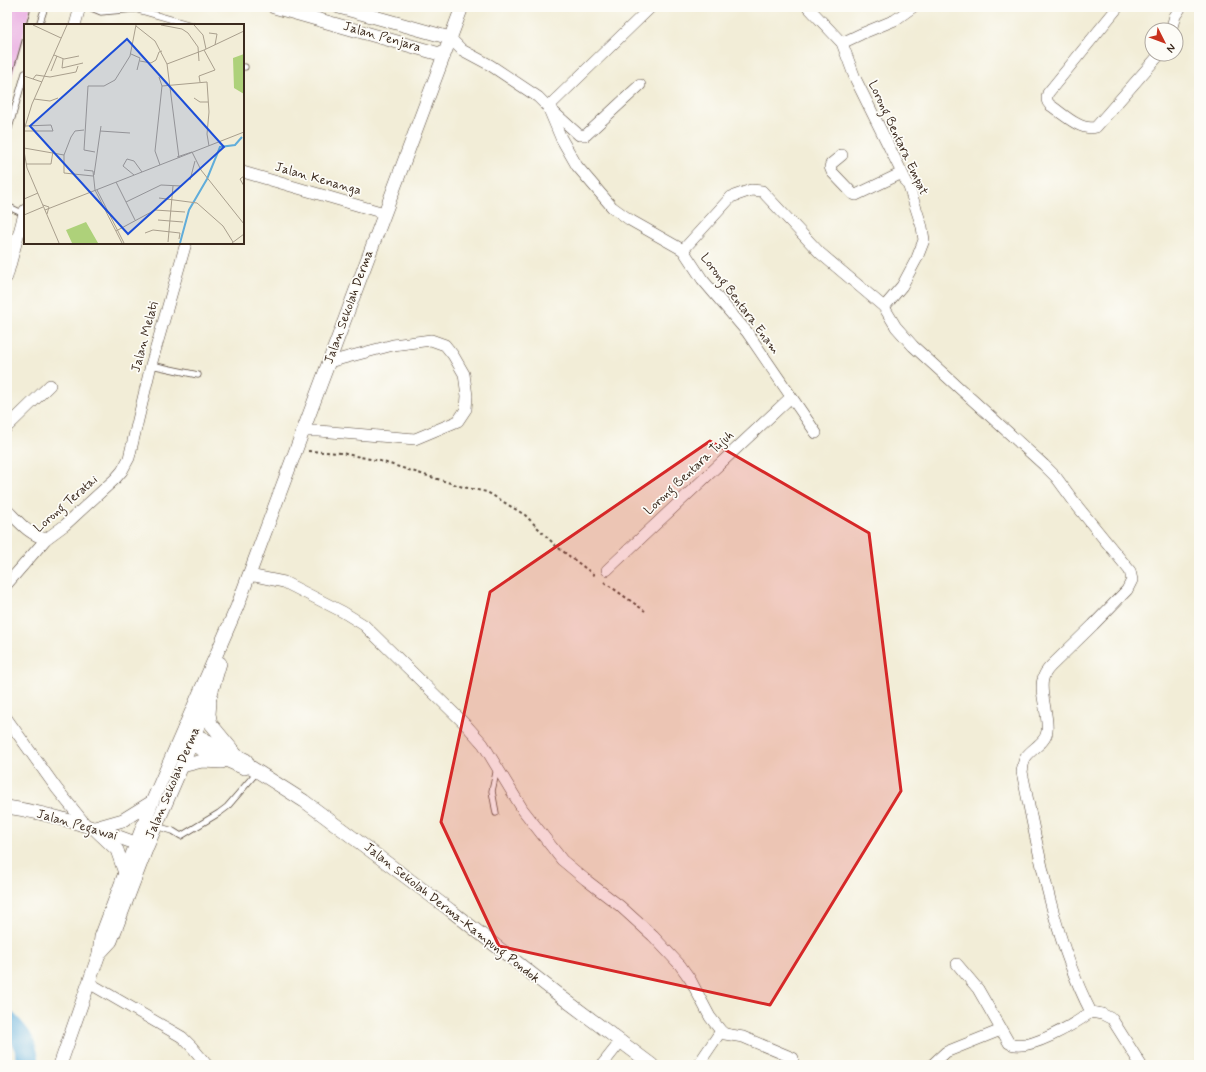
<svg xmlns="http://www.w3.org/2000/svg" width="1206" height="1072" viewBox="0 0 1206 1072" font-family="Mynerve,sans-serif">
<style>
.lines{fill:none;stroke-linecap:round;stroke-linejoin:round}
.river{stroke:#61adda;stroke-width:22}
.building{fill:#e9abe1}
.service-casing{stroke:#56473a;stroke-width:7}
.minor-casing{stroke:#56473a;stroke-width:12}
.tertiary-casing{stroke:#56473a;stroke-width:14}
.path{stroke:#56473a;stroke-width:2;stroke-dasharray:3 3;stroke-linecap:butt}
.service{stroke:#fff;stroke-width:5.5}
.minor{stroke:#fff;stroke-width:11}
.tertiary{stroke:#fff;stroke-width:13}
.marked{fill:#d62828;fill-opacity:0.2;stroke:#d62828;stroke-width:3;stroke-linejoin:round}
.labels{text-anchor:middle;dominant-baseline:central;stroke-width:3.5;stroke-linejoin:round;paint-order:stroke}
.street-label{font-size:13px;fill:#3b2a1e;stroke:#fdfcf7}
.inset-river{fill:none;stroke:#61adda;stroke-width:2}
.inset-road{fill:none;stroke:#a99f8d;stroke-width:1}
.view{fill:#1d4ed8;fill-opacity:0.15;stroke:#1d4ed8;stroke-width:2}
.inset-edge{fill:none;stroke:#3b2a1e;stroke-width:2}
</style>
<rect width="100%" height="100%" fill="#fdfcf7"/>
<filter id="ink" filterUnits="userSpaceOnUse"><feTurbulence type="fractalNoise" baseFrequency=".025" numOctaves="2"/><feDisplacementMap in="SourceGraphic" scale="8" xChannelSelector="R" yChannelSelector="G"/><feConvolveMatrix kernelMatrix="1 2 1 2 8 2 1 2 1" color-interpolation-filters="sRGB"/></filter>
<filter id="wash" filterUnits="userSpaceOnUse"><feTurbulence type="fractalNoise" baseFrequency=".012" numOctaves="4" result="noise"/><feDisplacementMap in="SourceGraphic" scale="16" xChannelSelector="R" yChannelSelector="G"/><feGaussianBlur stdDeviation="0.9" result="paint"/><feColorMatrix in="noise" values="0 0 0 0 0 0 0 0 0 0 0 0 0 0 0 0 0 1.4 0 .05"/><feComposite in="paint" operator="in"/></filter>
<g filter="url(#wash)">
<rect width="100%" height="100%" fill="#f2edd7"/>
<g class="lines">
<path class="river" d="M7,1022C22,1037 26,1044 29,1065"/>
</g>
<g id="blocks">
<polygon class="building" points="7,7 31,7 26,25 25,25 25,30 7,94"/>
</g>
</g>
<g filter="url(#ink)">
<use href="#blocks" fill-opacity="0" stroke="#56473a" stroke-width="1"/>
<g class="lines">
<defs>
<g id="service">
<polyline points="89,7 101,12 135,9 191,25"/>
<polyline points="39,25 45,7"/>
<polyline points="243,67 245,67"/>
<polyline points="7,135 25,73"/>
<polyline points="7,206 24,214"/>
<polyline points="151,365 198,375"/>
<polyline points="496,813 492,791 497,768"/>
<polyline points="156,826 173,831 181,836 219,813 227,807 257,772"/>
</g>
<g id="minor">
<polyline points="808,7 842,43 855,78 909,187 922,227 924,240 917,258 902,286 884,307"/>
<path d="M1118,7L1048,93C1046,98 1046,101 1050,105C1062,113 1081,132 1096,127L1160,54"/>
<polyline points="75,25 80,7"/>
<polyline points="1171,30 1175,16 1181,7"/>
<polyline points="450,38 462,50 490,65 538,97 548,107 579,135 586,135 640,85"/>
<polyline points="842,43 861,34 895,20 913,7"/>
<polyline points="548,107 561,138 577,166 612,207 630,220 683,250 702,279 747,332 816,433"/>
<polyline points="548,107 651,7"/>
<polyline points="842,155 831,164 830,167 832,172 853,194 856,195 902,173"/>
<polyline points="243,172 384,213"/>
<path d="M683,250L731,197L751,190L762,191L820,253L884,307L896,327L913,346L1044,465L1056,477L1078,507L1130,571L1132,580L1127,590L1093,625L1051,666C1047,670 1044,674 1043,679C1039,693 1049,715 1047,731C1046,743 1032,748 1026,757C1023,761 1023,767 1022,772C1039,853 1053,938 1091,1012L1102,1014L1112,1019L1141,1065"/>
<polyline points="7,277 25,210"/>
<polyline points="7,427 50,385"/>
<polyline points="303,431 319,431 415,439 458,421 466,409 467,396 464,374 453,355 445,345 431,340 393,345 329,362"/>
<path d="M7,510C19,522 29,535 46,539"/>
<polyline points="607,570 791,397"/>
<polyline points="249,575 284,582 343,612 364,625 466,725 483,744 523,810 562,860 586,880 620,906 653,936 680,965 690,979 710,1017 721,1031 725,1034 743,1037 793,1058"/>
<polyline points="7,584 46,539 65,525 115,479 122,471 129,458 151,365 186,243"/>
<polyline points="7,719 57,789 86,825"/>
<path d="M957,964L978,989L1009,1043C1026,1054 1076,1023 1091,1012"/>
<polyline points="89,983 182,1037 192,1047 207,1065"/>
<polyline points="602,1065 621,1041"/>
<polyline points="698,1065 721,1031"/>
<polyline points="932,1065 946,1052 1001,1030"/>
</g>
<g id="tertiary">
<polyline points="274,7 443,55"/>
<polyline points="339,7 450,38"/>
<polyline points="210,702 209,714 211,724 234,752"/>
<polyline points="184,729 246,760 249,766 304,801 450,910 560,996 652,1065"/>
<polyline points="183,741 244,768 247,767"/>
<polyline points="182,766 202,761 222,762"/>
<path d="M7,807C55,814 98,829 143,846"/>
<polyline points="95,828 123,820 152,802"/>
<polyline points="97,831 117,850 125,873"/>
<polyline points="99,954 111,941 147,847 182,766 211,694 220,663"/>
<polyline points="60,1065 99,954 101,937 125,873 152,802 237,607 462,7"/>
</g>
</defs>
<use href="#service" class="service-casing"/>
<use href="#minor" class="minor-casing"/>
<use href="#tertiary" class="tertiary-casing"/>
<g class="path">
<polyline points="308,451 341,453 380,461 463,487 487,492 525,515 556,546 597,577"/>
<polyline points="604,582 645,611"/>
</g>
<use href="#service" class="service"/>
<use href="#minor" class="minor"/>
<use href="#tertiary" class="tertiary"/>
</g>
</g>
<path class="marked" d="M710,441L869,533L901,791L770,1005L499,946L441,822L490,592Z"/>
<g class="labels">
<g class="street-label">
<text transform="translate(382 37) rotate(16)">Jalan Penjara</text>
<text transform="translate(898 138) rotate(65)">Lorong Bentara Empat</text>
<text transform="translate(318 179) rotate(16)">Jalan Kenanga</text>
<text transform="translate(740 304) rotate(53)">Lorong Bentara Enam</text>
<text transform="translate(349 307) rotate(-70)">Jalan Sekolah Derma</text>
<text transform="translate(145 337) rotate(-75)">Jalan Melati</text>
<text transform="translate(689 473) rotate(-43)">Lorong Bentara Tujuh</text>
<text transform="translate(66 504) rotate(-41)">Lorong Teratai</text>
<text transform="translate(173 783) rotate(-67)">Jalan Sekolah Derma</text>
<text transform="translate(77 825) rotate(16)">Jalan Pegawai</text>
<text transform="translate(452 913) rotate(38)">Jalan Sekolah Derma-Kampung Pondok</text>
</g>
</g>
<g transform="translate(24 24)">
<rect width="220" height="220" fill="#f2edd7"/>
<path d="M220,30V70L210,64L209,34ZM62,198L74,219H48L42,206Z" fill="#aed17a"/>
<path class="inset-river" d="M156,219L165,186L183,155L196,123L211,121L218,113"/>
<path class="inset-road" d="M9,1L37,14M137,1L158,5L164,9L174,23L175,37M170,1L179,11L182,25M112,2L131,17L143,40L155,134M185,9L193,10L191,21M107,30L116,34L113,46M30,31L40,35L55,32M39,35L38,44L59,39M116,37L127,39L132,36L135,28L138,27M143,40L180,26L220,7M27,47L33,32M0,52L18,58M135,53L138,62L131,127L136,141M9,55L12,51L26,53L52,48L54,42M176,58L175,52L191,46L180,26M138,62L183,58L185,88L183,110L185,122M170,74L176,78H184M10,75L26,77L34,74M0,106L8,80L43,1M60,106L51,107L47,113L40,131V149L69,152M0,107H29L27,101L1,102M76,107L106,109M0,124L40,131M0,127L3,144L35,219M71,128L60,126L64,62H80L91,56L106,32L112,1M168,128L177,146L220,200M153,133L168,128M2,140H27L29,127M60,146L69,147L71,166L98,219M70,151L77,102M110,151L99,142L103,135L110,137L118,148M220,152L216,155L220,162M166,156L171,137M92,158L111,196M73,166L100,219M135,174L173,179L199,202L209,218M0,175L14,169M102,178L137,161L157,162M19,181L25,183L23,190M21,186L220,108M0,191L19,183M134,196L159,198M92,207L131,186L161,188M121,209L129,206L156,209L155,215M144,218L149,162M208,219L220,210"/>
<path class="view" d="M103,15L200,123L104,210L6,102Z"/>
<rect width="220" height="220" class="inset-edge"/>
</g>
<rect width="1206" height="1072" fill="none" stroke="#fdfcf7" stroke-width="24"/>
<g transform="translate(1164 42) rotate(132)"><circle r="19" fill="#fdfcf7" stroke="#afa8a0"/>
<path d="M0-3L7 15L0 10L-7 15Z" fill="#c8321e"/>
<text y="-6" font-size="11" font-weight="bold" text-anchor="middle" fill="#3b2a1e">N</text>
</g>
</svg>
